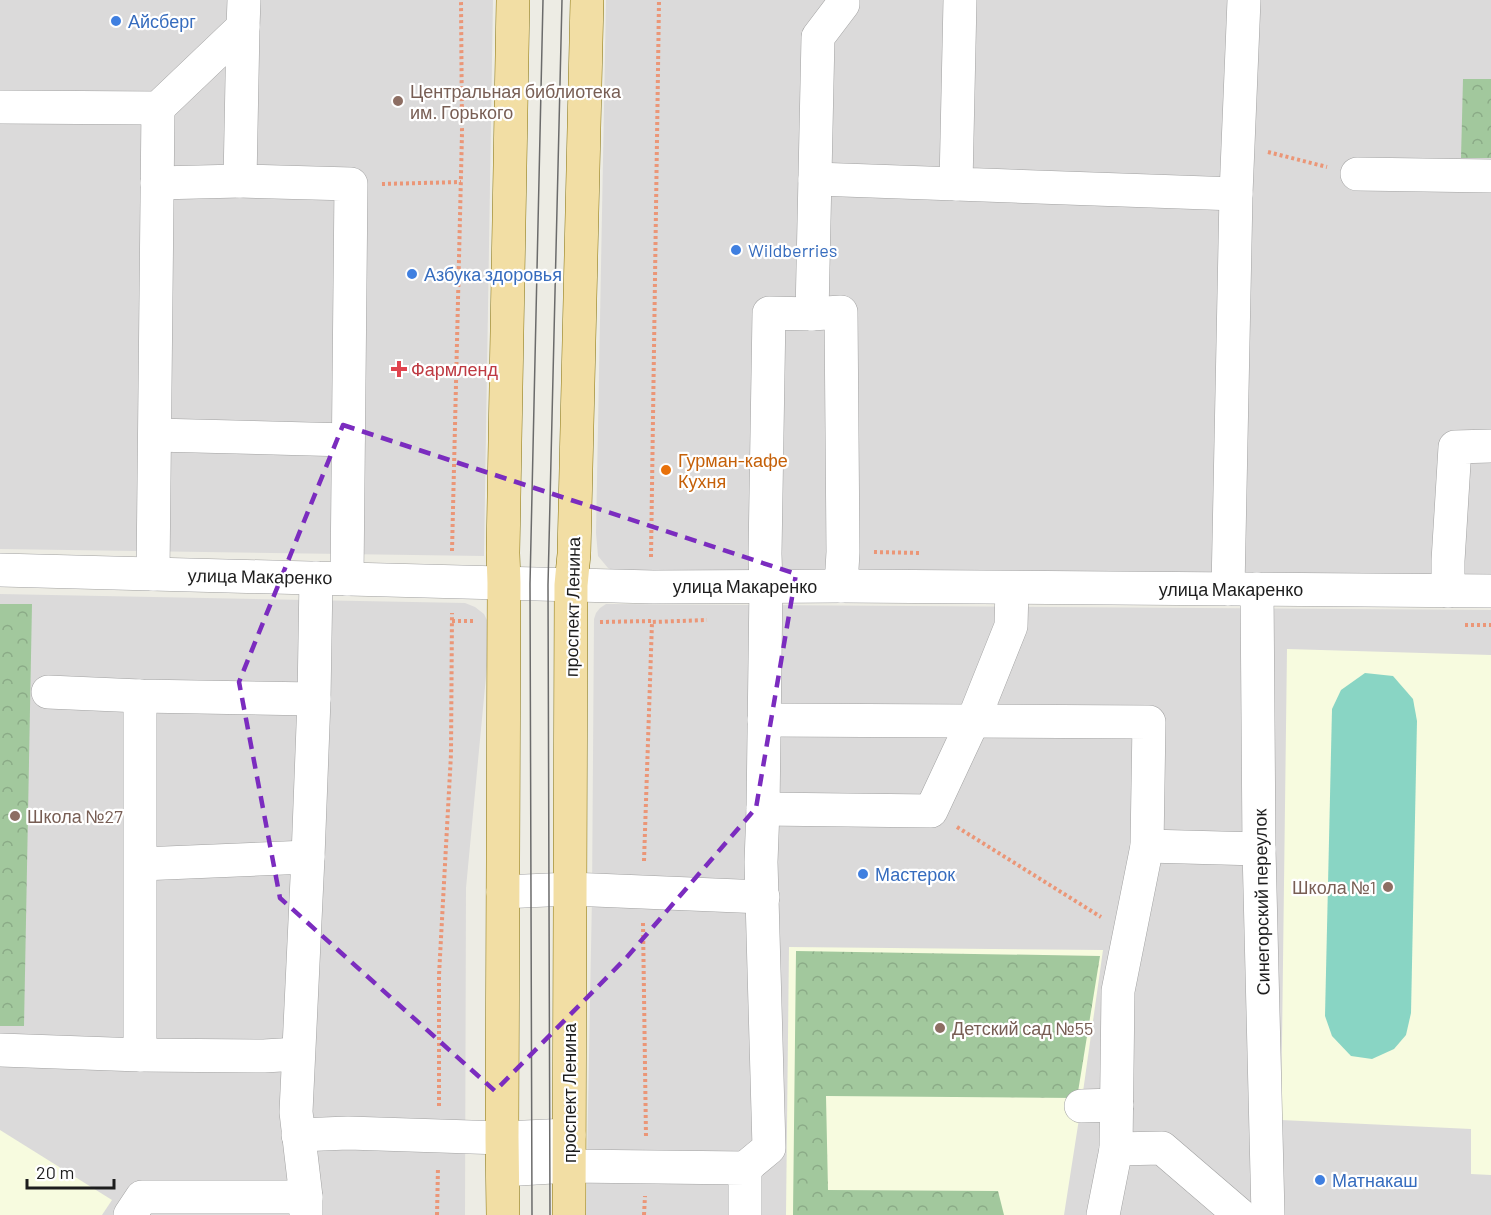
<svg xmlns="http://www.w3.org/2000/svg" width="1491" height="1215" viewBox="0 0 1491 1215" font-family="Barlow,sans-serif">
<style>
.residential{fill:#dbdada}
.education{fill:#f7fbdf}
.forest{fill:url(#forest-crowns)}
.pitch{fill:#89d5c4}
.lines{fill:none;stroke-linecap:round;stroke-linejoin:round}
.minor-casing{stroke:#a1a1a1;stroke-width:34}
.major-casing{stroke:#87740f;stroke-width:34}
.path{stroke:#eb9677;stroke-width:4;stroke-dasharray:3 3;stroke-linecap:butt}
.minor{stroke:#fff;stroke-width:33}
.major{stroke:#f2dea4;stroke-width:33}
.tram{stroke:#6b6b6b;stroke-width:1.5}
.marked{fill:none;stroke:#7b2cbf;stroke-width:4.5;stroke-dasharray:12 8;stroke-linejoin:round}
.shop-dot{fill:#3f7fe0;stroke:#fff;stroke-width:2}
.education-dot{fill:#8d6e63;stroke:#fff;stroke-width:2}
.health-dot{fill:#e0444e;stroke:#fff;stroke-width:2}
.food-dot{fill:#e8710a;stroke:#fff;stroke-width:2}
.labels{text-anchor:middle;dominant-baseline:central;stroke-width:4.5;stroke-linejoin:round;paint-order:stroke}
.shop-label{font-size:18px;fill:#366cbe;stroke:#fff;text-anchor:start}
.education-label{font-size:18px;fill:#785e54;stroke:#fff;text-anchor:start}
.health-label{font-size:18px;fill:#be3a42;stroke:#fff;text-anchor:start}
.food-label{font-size:18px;fill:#c56008;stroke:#fff;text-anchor:start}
.street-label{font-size:18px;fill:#1d1d1d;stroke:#fff}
</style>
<defs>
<pattern id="forest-crowns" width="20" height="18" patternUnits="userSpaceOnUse" patternTransform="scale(1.5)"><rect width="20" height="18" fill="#a2c89d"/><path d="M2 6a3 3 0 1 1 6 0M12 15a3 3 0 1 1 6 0" fill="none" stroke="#8bab87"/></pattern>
</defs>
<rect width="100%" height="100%" fill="#edece4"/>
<g class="residential">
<polygon points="0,0 493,0 484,556 0,549"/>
<polygon points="606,0 1491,0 1491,579 622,574 608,568 598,556 596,533"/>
<polygon points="0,594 465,603 475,607 484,614 488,622 490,634 466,888 465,1215 0,1215"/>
<polygon points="606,604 1491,610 1491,1215 586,1215 592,897 594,619 596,613 600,608"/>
</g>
<g class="education">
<polygon points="1287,649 1491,655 1491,1175 1471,1174 1471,1129 1281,1120"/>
<polygon points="789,947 1103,950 1081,1106 1064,1215 786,1215"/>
<polygon points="0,1130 112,1200 102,1215 0,1215"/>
</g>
<g class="forest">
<polygon points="1463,79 1491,79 1491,158 1461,158"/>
<polygon points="0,604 32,604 24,1026 0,1026"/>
<polygon points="796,951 1100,956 1077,1098 826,1096 828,1190 998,1191 1004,1215 793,1215"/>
</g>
<polygon class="pitch" points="1365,673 1393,676 1413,699 1417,721 1411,1013 1406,1035 1394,1049 1372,1059 1351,1056 1332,1036 1325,1016 1332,709 1341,690"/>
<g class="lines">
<defs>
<g id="minor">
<polyline points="960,0 956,184 1236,194"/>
<polyline points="243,27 240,181 351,184 347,579"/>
<polyline points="0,107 158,108 243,27 244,0"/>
<polyline points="1357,174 1491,176"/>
<polyline points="815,179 956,184"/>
<polyline points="157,183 240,181"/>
<polyline points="812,314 841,312 843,552 841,586"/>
<polyline points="155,435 348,440"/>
<polyline points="0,570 653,587 841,586 1491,591"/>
<polyline points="153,574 158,108"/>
<polyline points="1228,589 1236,194 1244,0"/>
<polyline points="1257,589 1259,849 1268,1215"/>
<polyline points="1448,591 1448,561 1455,447 1491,446"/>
<polyline points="48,692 140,696 314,699"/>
<polyline points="140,696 140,1055 264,1056 298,1054"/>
<polyline points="764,720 1149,722 1147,846 1118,991 1116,1149 1103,1215"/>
<polyline points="763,809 931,811 973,721 1011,626 1012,588"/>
<polyline points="1147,846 1259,849"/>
<polyline points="141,864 308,857"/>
<polyline points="503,892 570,889 763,897"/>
<polyline points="0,1050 140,1055"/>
<polyline points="1081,1106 1117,1105"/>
<polyline points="298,1135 348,1133 502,1138 569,1135"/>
<polyline points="1116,1149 1162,1148 1240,1215"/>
<polyline points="745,1168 769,1148 761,862 763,809 766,586 765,554 769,313 812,314 818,37 843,4 843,0"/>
<polyline points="503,1170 569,1166 745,1168 745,1215"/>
<polyline points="130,1215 142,1197 306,1197"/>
<polyline points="306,1215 306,1197 296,1112 308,857 314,699 316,578"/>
</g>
<g id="major">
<polyline points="503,1215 502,1138 504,583 503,553 513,0"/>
<polyline points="569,1215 571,585 574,554 587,0"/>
</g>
</defs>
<use href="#minor" class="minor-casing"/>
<use href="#major" class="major-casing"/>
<g class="path">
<polyline points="1268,152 1327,167"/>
<polyline points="382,184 461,182"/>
<polyline points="452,551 462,133 461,0"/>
<polyline points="874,552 920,553"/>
<polyline points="651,557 659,0"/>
<polyline points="452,621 475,621"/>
<polyline points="600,622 652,621"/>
<polyline points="1465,625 1491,625"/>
<polyline points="957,827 1101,917"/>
<polyline points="644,861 652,622 707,620"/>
<polyline points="643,923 646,1137"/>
<polyline points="439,1106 439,975 451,754 452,613"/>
<polyline points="437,1215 438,1167"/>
<polyline points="644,1215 645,1196"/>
</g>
<use href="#minor" class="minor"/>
<use href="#major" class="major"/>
<g class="tram">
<polyline points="532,1215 530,584 543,0"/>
<polyline points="550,1215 548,585 562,0"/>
</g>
</g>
<path class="marked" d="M343,425L796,574L756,808L627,957L495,1091L280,898L239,682Z"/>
<g class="shop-dot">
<circle cx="116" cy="21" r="6"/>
<circle cx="736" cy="250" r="6"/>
<circle cx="412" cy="274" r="6"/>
<circle cx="863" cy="874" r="6"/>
<circle cx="1320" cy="1180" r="6"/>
</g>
<g class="education-dot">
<circle cx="398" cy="101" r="6"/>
<circle cx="15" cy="816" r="6"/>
<circle cx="1388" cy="887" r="6"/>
<circle cx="940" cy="1028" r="6"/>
</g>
<path class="health-dot" d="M396 360h6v6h6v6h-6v6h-6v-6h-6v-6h6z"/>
<circle class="food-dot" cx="666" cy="470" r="6"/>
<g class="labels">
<g class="shop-label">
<text x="128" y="21">Айсберг</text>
<text x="748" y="250">Wildberries</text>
<text x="424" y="274">Азбука здоровья</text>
<text x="875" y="874">Мастерок</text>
<text x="1332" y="1180">Матнакаш</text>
</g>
<g class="education-label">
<text x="410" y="91">Центральная библиотека<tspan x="410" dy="21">им. Горького</tspan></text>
<text x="27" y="816">Школа №27</text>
<text x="1376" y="887" text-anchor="end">Школа №1</text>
<text x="952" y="1028">Детский сад №55</text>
</g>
<g class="health-label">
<text x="411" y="369">Фармленд</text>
</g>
<g class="food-label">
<text x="678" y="460">Гурман-кафе<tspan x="678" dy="21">Кухня</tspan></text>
</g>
<g class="street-label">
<text transform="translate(260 576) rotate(1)">улица Макаренко</text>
<text x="745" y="586">улица Макаренко</text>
<text x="1231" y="589">улица Макаренко</text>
<text transform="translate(572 607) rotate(-89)">проспект Ленина</text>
<text transform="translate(1261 902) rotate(-91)">Синегорский переулок</text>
<text transform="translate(569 1093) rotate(-90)">проспект Ленина</text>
</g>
</g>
<path d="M27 1179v9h87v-9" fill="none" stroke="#1d1d1d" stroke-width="3"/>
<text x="36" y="1179" font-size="18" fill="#1d1d1d" stroke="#ffffff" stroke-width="4.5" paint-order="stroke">20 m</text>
</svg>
